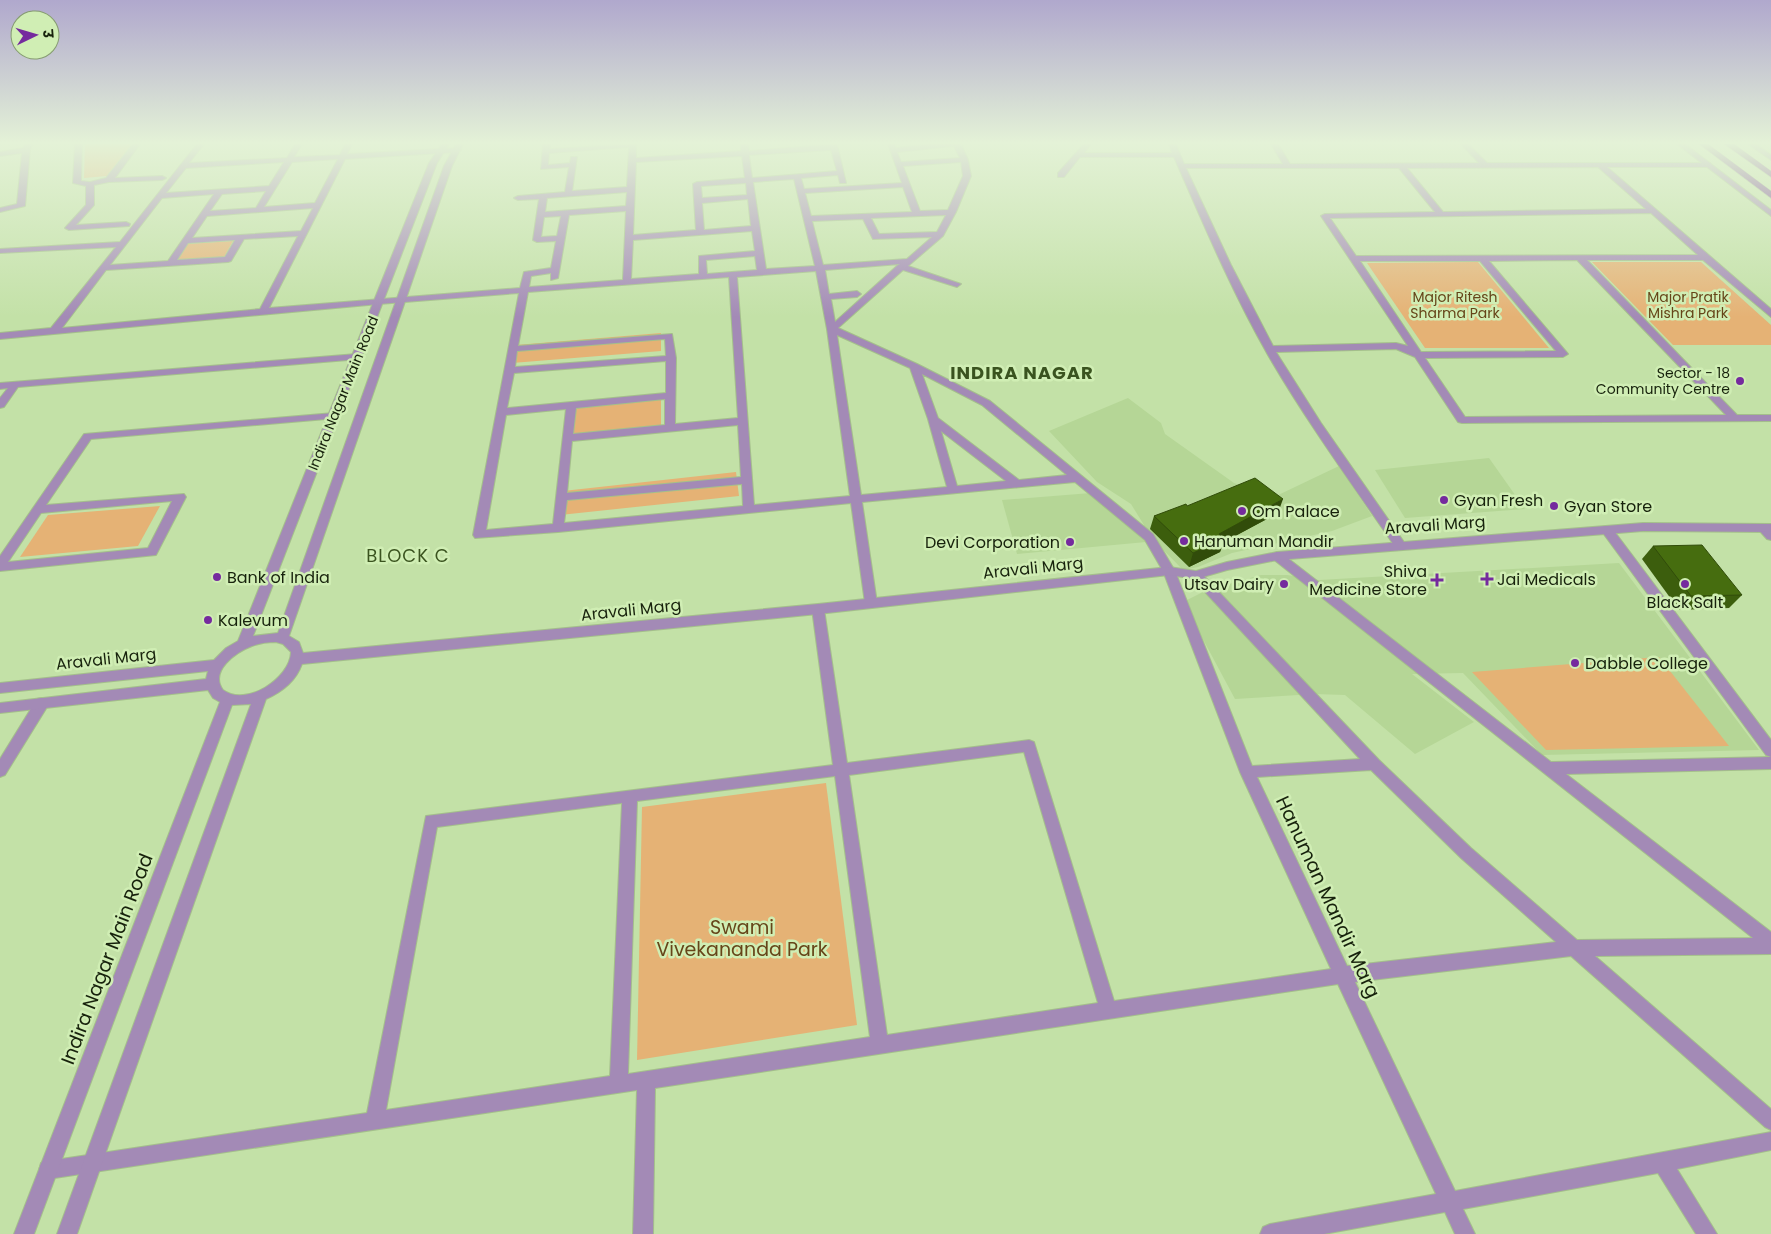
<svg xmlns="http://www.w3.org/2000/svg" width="1771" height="1234" viewBox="0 0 1771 1234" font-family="Poppins,'Noto Sans Devanagari',sans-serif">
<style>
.built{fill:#b5d696}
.green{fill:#e5b275}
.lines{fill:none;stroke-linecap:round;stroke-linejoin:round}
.minor-casing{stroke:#a4bf8b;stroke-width:2}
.tertiary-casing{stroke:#a4bf8b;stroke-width:2}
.trunk-casing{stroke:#a4bf8b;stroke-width:1}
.minor{fill:#a38ab6;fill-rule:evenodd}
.tertiary{fill:#a38ab6;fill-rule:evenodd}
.trunk{fill:#703a91;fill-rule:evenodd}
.wall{fill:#3c5e0d}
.shaded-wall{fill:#314c0a}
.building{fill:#466d0f;stroke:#314c0a}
.poi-dot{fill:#752b9e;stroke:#d0eeb4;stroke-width:2}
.labels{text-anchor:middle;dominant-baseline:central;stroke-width:5;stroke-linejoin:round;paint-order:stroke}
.far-park-label{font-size:14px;fill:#664519;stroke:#d0eeb4}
.far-poi-label{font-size:14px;fill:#17220c;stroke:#d0eeb4;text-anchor:end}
.far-street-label{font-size:14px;fill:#17220c;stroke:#d0eeb4}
.poi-label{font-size:16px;fill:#17220c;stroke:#d0eeb4;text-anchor:start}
.street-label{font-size:16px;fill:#17220c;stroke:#d0eeb4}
.far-district-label{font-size:18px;font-weight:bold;letter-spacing:1px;fill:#3a531f;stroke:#d0eeb4}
.neighbourhood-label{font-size:18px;letter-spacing:1px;fill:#3a531f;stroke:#d0eeb4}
.near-street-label{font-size:19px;fill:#17220c;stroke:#d0eeb4}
.near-park-label{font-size:19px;fill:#664519;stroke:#d0eeb4}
</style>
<rect width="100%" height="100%" fill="#c3e1a7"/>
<g class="built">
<polygon points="1128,398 1161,423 1165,434 1234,483 1274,497 1339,466 1372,516 1332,531 1232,553 1198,567 1183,570 1144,530 1144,525 1131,504 1097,482 1049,431"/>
<polygon points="1489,458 1525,509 1405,518 1375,470"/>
<polygon points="1091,493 1146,542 1017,554 1002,500"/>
<polygon points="1619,563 1759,750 1542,755 1463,673 1412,674 1474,722 1415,754 1345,695 1314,694 1235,699 1183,602 1207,590 1261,575 1287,575 1319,580"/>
</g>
<g class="green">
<polygon points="85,144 132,144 107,176 84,178"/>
<polygon points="233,241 223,259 176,262 187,244"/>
<polygon points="1478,262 1549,348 1425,348 1367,263"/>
<polygon points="1592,262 1701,262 1771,325 1771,345 1673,345"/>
<polygon points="661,333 661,351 512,363 516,345"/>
<polygon points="661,396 661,425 570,434 573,404"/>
<polygon points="736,472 739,496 560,515 563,491"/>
<polygon points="160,506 138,546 20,557 48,515"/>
<polygon points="1659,657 1729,746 1546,750 1472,672"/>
<polygon points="826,783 857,1025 637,1060 642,807"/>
</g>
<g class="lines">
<defs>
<g id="minor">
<polygon points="25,144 32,144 30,150 25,206 0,212 0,208 17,204 22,153 0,156 0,152 23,148"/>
<polygon points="75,144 82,144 81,181 90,182 106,178 133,144 140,144 115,178 162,176 166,178 162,180 109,182 94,185 94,205 76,225 126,222 130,224 129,226 69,230 65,228 86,205 86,186 73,183"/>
<path d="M197,144H204L189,163L287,158L295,144H302L294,157L340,155L345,144H352L347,154L457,148L461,150L457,152L345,159L269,308L520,288L524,272L551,268L556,241L537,242L533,240L539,199L518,200L514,198L518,196L565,192L569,167L541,169L543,144H550V149L636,144V158L741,151V144H748L749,151L837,144L846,183H840L838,175L801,178L804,189L902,183L888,144H895L896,148L929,144H961L968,160L971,176L956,212L943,236L908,266L961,284L957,287L903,270L838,328L917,364L990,401L1153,534L1175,571L1252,766L1360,759L1192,578L1190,575L1192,572H1200L1379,760L1471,848L1577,940L1753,938L1273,559L1271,556L1277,552L1281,553L1551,762L1771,757V769L1566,774L1771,932V954L1595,956L1771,1109V1130L1765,1127L1571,956L1355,982L1455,1191L1771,1132V1150L1677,1169L1717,1234H1696L1658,1173L1463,1209L1475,1234H1455L1445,1212L1324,1234H1260L1263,1227L1270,1224L1436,1194L1338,984L655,1088L653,1234H633L637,1090L48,1179L41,1177L39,1170L41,1163L48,1161L367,1113L426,816L833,765L812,609L814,606H822L824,609L847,763L1029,740L1034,742L1114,1001L1331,969L1240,772L1163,571L1145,540L1075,482L862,502L877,603L875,606H867L865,603L851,503L558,532L475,538L473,535L519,293L379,304L0,339V333L51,328L116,247L0,253V249L120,242ZM954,146L960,158L901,162L897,152ZM629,147L627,187L572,191L577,157H571L570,163L548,165L549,153ZM831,150L837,171L752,178L749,155ZM742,156L745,178L697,182L693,184L696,230L633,235L636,162ZM338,159L315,203L264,207L292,162ZM284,162L269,186L166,193L186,168ZM961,162L963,176L948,210L920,211L903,166ZM794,179L815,266L766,269L753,182ZM746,183L747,195L702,198L701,186ZM903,187L912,212L811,216L805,193ZM266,191L256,208L210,211L222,194ZM627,192L626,206L545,212L547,198ZM214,194L168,261L110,265L162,198ZM748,199L751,226L704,230L702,203ZM313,208L301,231L192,238L207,216ZM626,211L623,280L529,287L531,276L551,273V280L558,278L569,215ZM946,215L937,232L879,234L871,218ZM561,216L557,236L541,237L544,217ZM863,219L873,239L932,237L907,259L823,265L812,221ZM752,231L755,251L699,256V274L631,279L633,240ZM298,236L260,309L62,328L106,270L228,262L231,261L244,239ZM235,240L225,257L177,260L188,243ZM755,256L757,270L707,274L706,260ZM900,264L898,265L835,322L831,299L857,297L861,294L857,291L829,294L825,270ZM816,271L827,329L850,496L754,505L737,277ZM729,277L738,418L675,424L676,358L672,334L518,346L528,292ZM837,335L910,368L928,419L947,487L861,495ZM665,339L666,356L515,367L517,351ZM666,361V393L507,408L514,373ZM922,374L982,405L1067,475L1019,480L938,418ZM665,399V425L573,434L576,408ZM566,409L553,524L486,530L506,415ZM738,425L741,477L567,493L572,441ZM941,431L1006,481L957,486ZM742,484L743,506L564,523L567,500ZM1024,752L1098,1003L887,1035L849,775ZM1371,770L1461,858L1556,942L1347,966L1257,777ZM835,776L870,1037L628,1074L637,801ZM622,803L610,1076L386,1110L437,827Z"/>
<path d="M1084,144H1091L1084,153H1172L1169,144H1176L1184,164H1283L1271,144H1278L1290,164L1479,163L1461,144H1468L1487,163H1710L1711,165L1707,167H1607L1771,309V317L1703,260H1587L1737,415H1771V421L1462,423L1458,422L1415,357L1396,349L1276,352L1321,423L1406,545L1404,548H1396C1352,484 1307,422 1268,355C1232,292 1203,223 1174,157H1080L1064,177H1058V173ZM1598,167L1646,209L1443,212L1407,168ZM1186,168H1399L1435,212L1325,214L1321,216L1408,346L1396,343L1273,346L1231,265ZM1651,213L1698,255L1356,256L1330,218ZM1577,260L1726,415L1465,417L1425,358L1563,357L1568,354L1489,261ZM1360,261H1480L1556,351L1421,352Z"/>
<polygon points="357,354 360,355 360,359 18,387 4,407 0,408 0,398 8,388 0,389 0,383"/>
<path d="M334,413L338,414V418L91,439L46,505L184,494L186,497L156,555L0,571V556L84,434ZM172,501L148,548L8,562L41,513Z"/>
<polygon points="1763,524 1771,529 1771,540 1767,539 1757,528"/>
<polygon points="1607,526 1611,527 1771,740 1771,757 1766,755 1603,533 1601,530 1603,527"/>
<polygon points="42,698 47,699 49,703 47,707 5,775 0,777 0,759 37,699"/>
</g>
<g id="tertiary">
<path d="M442,144H449L437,163L253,636L278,633L444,166L456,144H463L452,166L289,636L299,642L303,653L818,604L1169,567L1196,571L1227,562L1277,552L1643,523L1771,524V532L1643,531L1277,560L1227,570L1196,579L1169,575L818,614L302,664C296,681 282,692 266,699L77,1234H57L251,704L232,705L34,1234H14L220,702L213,698L208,690L0,713V703L206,679L208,671L0,693V683L214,660L226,648L238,641L429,163ZM276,642L283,644L291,652C290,679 246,707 223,690C209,671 236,652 252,646C260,643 268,642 276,642Z"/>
<polygon points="1677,144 1685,144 1771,210 1771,216"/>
<polygon points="1748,144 1756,144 1771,155 1771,160"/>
</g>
<g id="trunk">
<polygon points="1699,144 1708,144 1771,191 1771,198"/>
<polygon points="1724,144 1734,144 1771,171 1771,177"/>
</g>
</defs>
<use href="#minor" class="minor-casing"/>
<use href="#tertiary" class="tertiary-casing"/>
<use href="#trunk" class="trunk-casing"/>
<use href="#minor" class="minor"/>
<use href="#tertiary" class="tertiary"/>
<use href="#trunk" class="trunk"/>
</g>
<g class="wall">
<polygon points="1187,506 1278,513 1224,542 1220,552 1189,567 1150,529 1154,516"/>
<polygon points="1653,546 1742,595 1729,608 1679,610 1642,559"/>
</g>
<polygon class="shaded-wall" points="1283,499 1278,513 1224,542 1220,552 1189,567 1193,553 1219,534"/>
<g class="building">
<polygon points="1255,478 1283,499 1219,534 1225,539 1193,553 1154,516 1186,504 1187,506"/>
<polygon points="1702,545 1742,595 1691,596 1653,546"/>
</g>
<linearGradient id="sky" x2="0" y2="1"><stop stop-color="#b0a8cd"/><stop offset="0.45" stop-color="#e4f2d7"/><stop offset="1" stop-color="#e4f2d7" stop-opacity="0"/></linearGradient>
<rect width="1771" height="317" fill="url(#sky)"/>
<g class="poi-dot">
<circle cx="1740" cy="381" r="5"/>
<circle cx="1444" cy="500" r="5"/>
<circle cx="1554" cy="506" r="5"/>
<circle cx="1242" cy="511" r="5"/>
<circle cx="1184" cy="541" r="5"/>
<circle cx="1070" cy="542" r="5"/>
<circle cx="217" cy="577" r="5"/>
<path d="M1484.5 571.5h5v5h5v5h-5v5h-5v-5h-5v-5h5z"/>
<path d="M1434.5 572.5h5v5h5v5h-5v5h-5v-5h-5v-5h5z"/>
<circle cx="1284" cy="584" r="5"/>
<circle cx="1685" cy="584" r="5"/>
<circle cx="208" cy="620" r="5"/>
<circle cx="1575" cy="663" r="5"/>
</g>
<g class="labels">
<g class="far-park-label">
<text x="1455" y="297">Major Ritesh<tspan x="1455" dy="16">Sharma Park</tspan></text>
<text x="1688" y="297">Major Pratik<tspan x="1688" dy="16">Mishra Park</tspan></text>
</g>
<g class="far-poi-label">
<text x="1730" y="373">Sector - 18<tspan x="1730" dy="16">Community Centre</tspan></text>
</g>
<g class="far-street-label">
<text transform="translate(343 393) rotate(-68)">Indira Nagar Main Road</text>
</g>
<g class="poi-label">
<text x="1454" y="500">Gyan Fresh</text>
<text x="1564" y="506">Gyan Store</text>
<text x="1252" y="511">Om Palace</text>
<text x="1194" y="541">Hanuman Mandir</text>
<text x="1060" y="542" text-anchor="end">Devi Corporation</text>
<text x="1427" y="571" text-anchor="end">Shiva<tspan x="1427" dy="18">Medicine Store</tspan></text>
<text x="227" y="577">Bank of India</text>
<text x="1497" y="579">Jai Medicals</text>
<text x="1274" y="584" text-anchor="end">Utsav Dairy</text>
<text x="1685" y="602" text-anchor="middle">Black Salt</text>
<text x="218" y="620">Kalevum</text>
<text x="1585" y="663">Dabble College</text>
</g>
<g class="street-label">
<text transform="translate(1435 525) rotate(-4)">Aravali Marg</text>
<text transform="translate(1033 568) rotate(-6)">Aravali Marg</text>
<text transform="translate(631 610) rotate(-6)">Aravali Marg</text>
<text transform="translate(106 659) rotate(-6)">Aravali Marg</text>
</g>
<g class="far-district-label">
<text x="1022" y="372">INDIRA NAGAR</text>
</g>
<g class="neighbourhood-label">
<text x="408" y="555">BLOCK C</text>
</g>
<g class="near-street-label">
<text transform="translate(1328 897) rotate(65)">Hanuman Mandir Marg</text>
<text transform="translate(107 959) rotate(-69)">Indira Nagar Main Road</text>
</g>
<g class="near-park-label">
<text x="742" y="927">Swami<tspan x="742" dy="22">Vivekananda Park</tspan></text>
</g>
</g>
<g transform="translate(35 35) rotate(85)"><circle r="24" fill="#d0eeb4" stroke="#869c71"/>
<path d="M0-4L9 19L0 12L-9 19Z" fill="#752b9e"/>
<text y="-8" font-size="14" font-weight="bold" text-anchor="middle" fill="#17220c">उ</text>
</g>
</svg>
